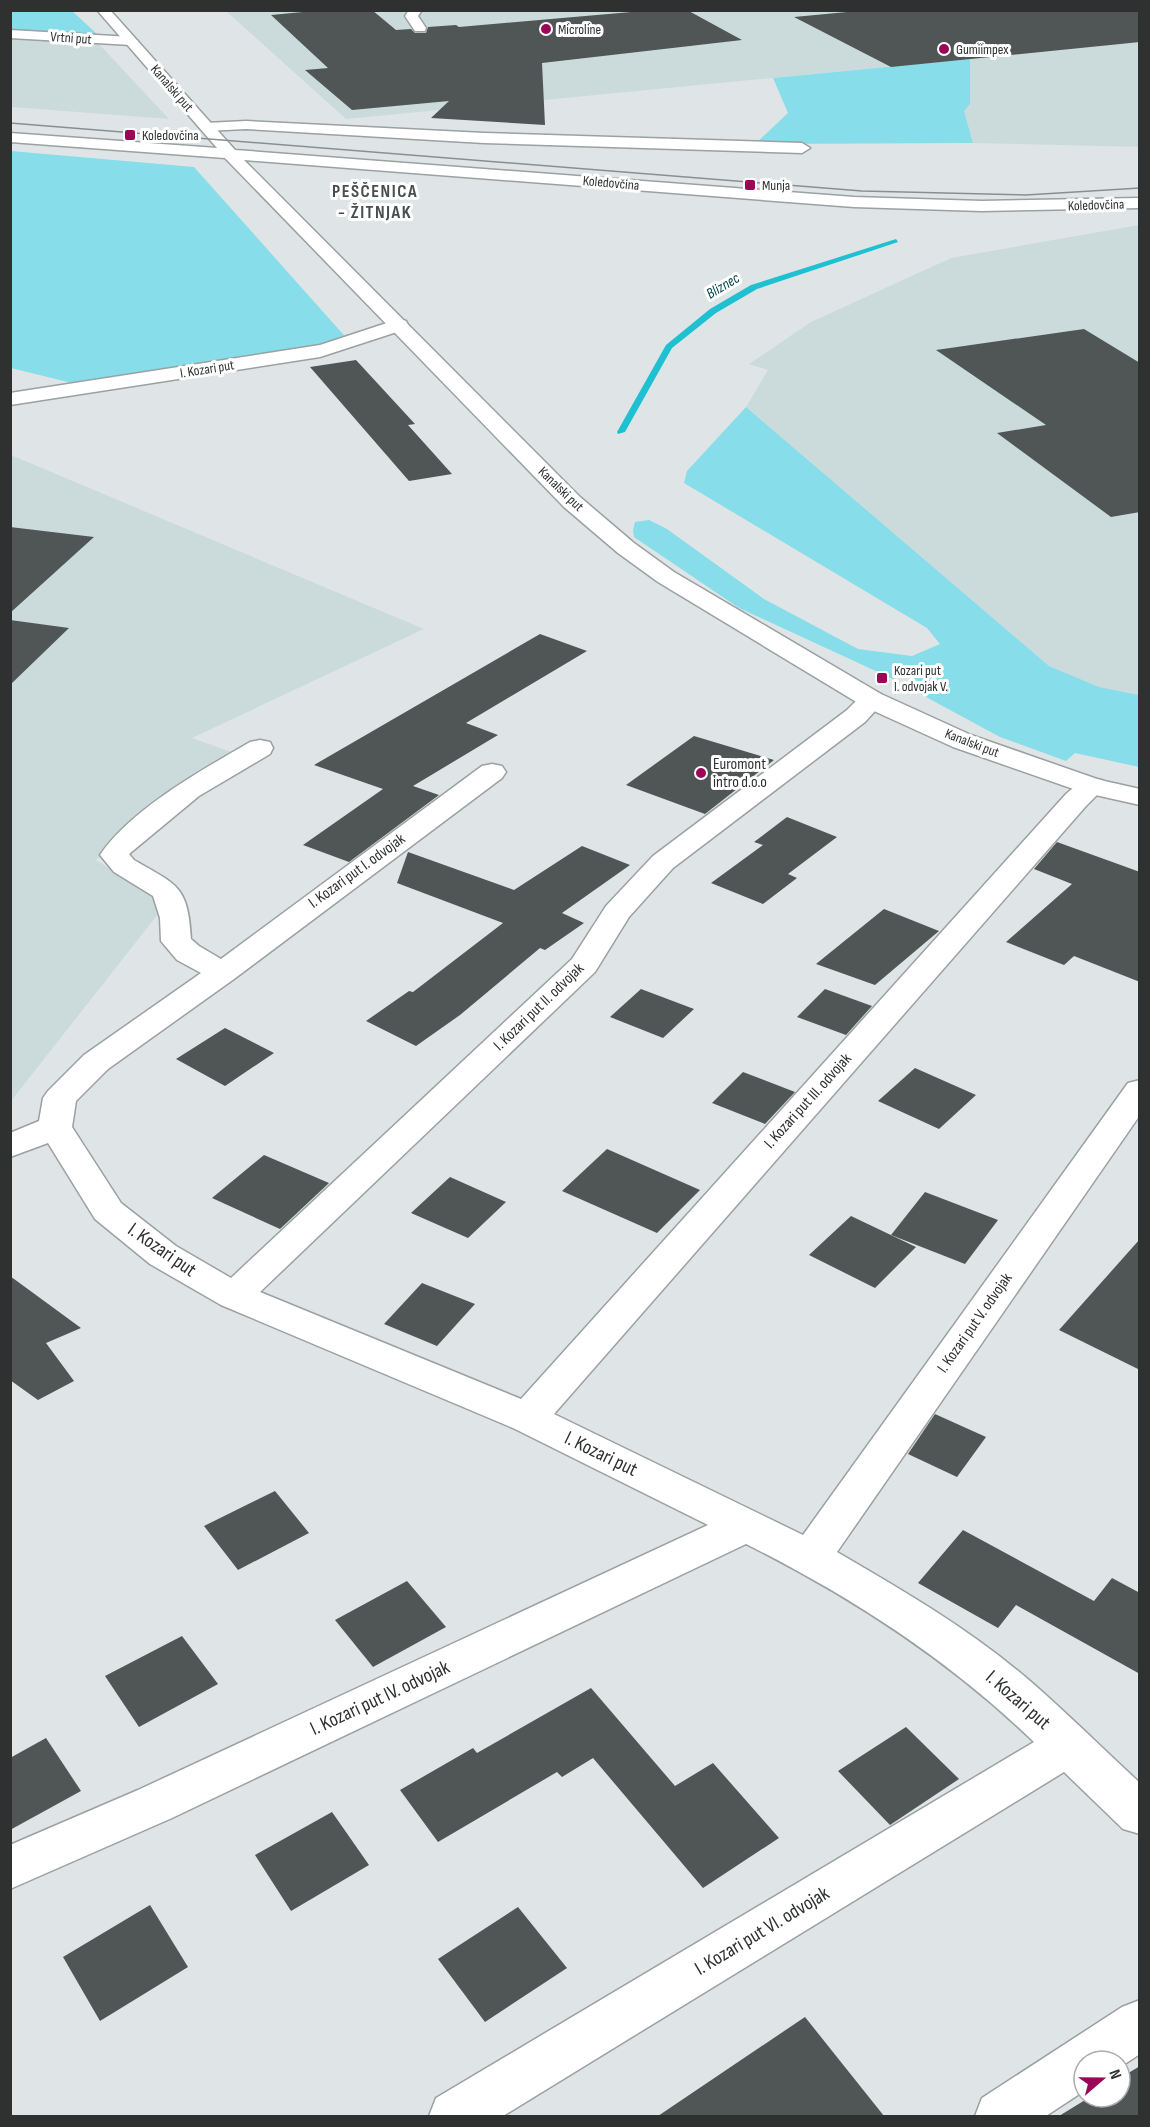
<svg xmlns="http://www.w3.org/2000/svg" width="1150" height="2127" viewBox="0 0 1150 2127" font-family="'Sofia Sans Condensed',sans-serif">
<style>
.built{fill:#cbdbdc}
.green{fill:#87dde9}
.lines{fill:none;stroke-linecap:round;stroke-linejoin:round}
.stream{fill:#1fc0d1;fill-rule:evenodd}
.building{fill:#505555}
.minor-casing{stroke:#9ba0a1;stroke-width:3}
.tertiary-casing{stroke:#9ba0a1;stroke-width:3}
.minor{fill:#fff;fill-rule:evenodd}
.tertiary{fill:#fff;fill-rule:evenodd}
.tram{stroke:#8a8e8e;stroke-width:1.5}
.poi-dot{fill:#9a0757;stroke:#fff;stroke-width:2}
.labels{text-anchor:middle;dominant-baseline:central;stroke-width:6;stroke-linejoin:round;paint-order:stroke}
.far-poi-label{font-size:14px;fill:#2f3131;stroke:#fff;text-anchor:start}
.far-street-label{font-size:14px;fill:#2f3131;stroke:#fff}
.far-water-label{font-size:15px;font-style:italic;fill:#00444c;stroke:#fff}
.poi-label{font-size:16px;fill:#2f3131;stroke:#fff;text-anchor:start}
.street-label{font-size:16px;fill:#2f3131;stroke:#fff}
.far-district-label{font-size:18px;font-weight:bold;letter-spacing:1.5px;fill:#484d4d;stroke:#fff}
.near-street-label{font-size:20px;fill:#2f3131;stroke:#fff}
</style>
<rect width="100%" height="100%" fill="#dfe5e6"/>
<g class="built">
<polygon points="226,11 1139,11 1139,147 973,143 964,111 970,59 346,119"/>
<polygon points="10,38 98,43 169,119 11,107"/>
<polygon points="1139,225 1139,695 1099,687 1049,666 746,407 768,370 749,364 811,322 951,258"/>
<polygon points="11,455 424,629 192,738 234,753 176,785 96,860 166,904 11,1101"/>
</g>
<g class="green">
<polygon points="71,10 97,34 11,31 11,11"/>
<polygon points="970,59 970,104 964,111 973,143 755,144 788,113 773,78"/>
<polygon points="11,151 194,167 350,342 76,384 11,368"/>
<polygon points="746,407 1049,666 1099,687 1139,695 1139,767 1075,753 1066,761 1000,737 913,690 922,684 902,674 893,679 739,608 634,537 633,530 635,522 649,520 667,529 764,599 858,649 912,656 940,644 927,628 684,483 687,471"/>
</g>
<g class="lines">
<polygon class="stream" points="896,239 898,242 757,289 716,313 672,348 625,432 618,434 617,432 666,345 710,309 751,285"/>
</g>
<g class="building">
<polygon points="324,10 372,10 396,30 411,29 415,33 426,33 428,27 456,25 459,27 654,10 687,10 742,40 542,63 545,125 431,118 449,101 352,110 305,70 328,68 271,15"/>
<polygon points="868,10 1140,10 1140,42 891,67 794,17"/>
<polygon points="1084,329 1140,363 1140,512 1111,517 997,433 1046,425 936,350"/>
<polygon points="356,360 415,424 408,425 452,474 409,481 310,367"/>
<polygon points="10,527 94,537 10,613"/>
<polygon points="10,620 69,628 10,685"/>
<polygon points="540,634 587,651 466,723 498,735 413,786 439,795 349,862 303,845 383,789 314,765"/>
<polygon points="694,736 774,760 705,814 626,785"/>
<polygon points="787,817 837,837 788,874 797,878 763,904 711,883 763,845 754,842"/>
<polygon points="1057,842 1140,872 1140,982 1074,956 1064,965 1006,942 1072,884 1034,869"/>
<polygon points="582,846 630,865 562,913 584,923 545,950 540,948 460,1015 416,1046 366,1021 409,991 413,992 503,923 397,883 408,852 514,890"/>
<polygon points="884,909 939,931 875,985 816,964"/>
<polygon points="641,989 694,1009 663,1038 610,1017"/>
<polygon points="825,989 872,1006 846,1035 797,1017"/>
<polygon points="225,1028 274,1053 225,1086 176,1059"/>
<polygon points="915,1068 976,1095 939,1129 878,1101"/>
<polygon points="743,1072 795,1092 765,1124 712,1103"/>
<polygon points="607,1149 700,1190 657,1233 562,1191"/>
<polygon points="264,1155 329,1183 280,1229 212,1198"/>
<polygon points="450,1177 506,1202 468,1238 411,1213"/>
<polygon points="925,1192 998,1220 965,1264 891,1235"/>
<polygon points="851,1216 916,1247 875,1288 809,1255"/>
<polygon points="1140,1239 1140,1370 1059,1330"/>
<polygon points="10,1276 81,1328 46,1343 74,1381 38,1400 10,1380"/>
<polygon points="422,1283 475,1304 437,1346 384,1324"/>
<polygon points="935,1414 986,1437 957,1477 908,1454"/>
<polygon points="275,1491 309,1533 238,1570 204,1526"/>
<polygon points="963,1530 1094,1601 1112,1578 1140,1593 1140,1674 1016,1605 998,1628 918,1583"/>
<polygon points="407,1581 446,1627 373,1667 335,1620"/>
<polygon points="182,1636 218,1684 139,1727 105,1676"/>
<polygon points="591,1688 675,1786 713,1763 779,1838 703,1888 593,1758 562,1777 557,1772 438,1842 400,1790 473,1748 477,1753"/>
<polygon points="906,1727 959,1779 890,1825 838,1771"/>
<polygon points="46,1738 81,1791 10,1830 10,1758"/>
<polygon points="332,1812 369,1865 291,1911 255,1855"/>
<polygon points="150,1905 188,1967 100,2021 63,1957"/>
<polygon points="518,1907 567,1968 485,2022 438,1959"/>
<polygon points="805,2017 884,2116 658,2116"/>
<polygon points="1140,2066 1140,2116 1059,2116 1090,2097 1120,2097 1120,2078"/>
</g>
<g class="lines">
<defs>
<g id="minor">
<polygon points="409,10 422,10 418,16 426,28 425,31 415,31 405,16"/>
<polygon points="10,30 131,37 138,41 131,45 10,38"/>
<polygon points="246,121 484,133 802,143 810,148 802,153 484,143 246,129 206,131 199,127 206,123"/>
<polygon points="399,319 406,321 408,325 406,329 320,357 10,405 10,393 320,345"/>
<path d="M872,692L881,694L885,700L865,722L673,868L629,917L595,972L260,1292L521,1399L1066,794C1078,784 1085,776 1102,780L1106,786L1086,806L554,1414L803,1535L1128,1083L1140,1080V1115L837,1552C904,1591 971,1630 1030,1681C1068,1714 1103,1749 1140,1783V1834L1123,1829L1064,1772L503,2116H429L436,2098L1034,1742C949,1660 852,1597 746,1544L172,1818L10,1889V1845L138,1790L708,1525L513,1428L221,1305L150,1264L95,1219L48,1143L10,1157V1133L39,1121L43,1098L48,1091L84,1055L201,973L177,960L161,941L160,918L153,896L114,872L100,855C131,809 202,770 250,742L260,740L270,742L273,748L270,754L199,796L129,854L134,860C177,885 188,885 191,939L199,946L221,959L482,766L492,764L502,766L506,772L502,778L234,979L108,1069L76,1101L72,1127L121,1203L176,1246L231,1278L572,959L606,906L653,856L847,710L863,694Z"/>
<polygon points="1140,2000 1140,2054 1120,2067 1120,2061 1084,2061 1084,2091 1046,2116 975,2116 982,2098 1122,2007"/>
</g>
<polygon id="tertiary" points="97,10 110,10 235,150 854,197 982,201 1140,198 1140,208 982,211 854,207 244,160 580,497 634,543 674,572 881,694 971,735 1100,780 1140,789 1140,805 1082,792 953,747 863,706 658,582 618,553 564,507 225,158 10,142 10,133 217,148"/>
</defs>
<use href="#minor" class="minor-casing"/>
<use href="#tertiary" class="tertiary-casing"/>
<use href="#minor" class="minor"/>
<use href="#tertiary" class="tertiary"/>
<polyline class="tram" points="10,123 862,191 1026,195 1140,188"/>
</g>
<g class="poi-dot">
<circle cx="546" cy="29" r="6"/>
<circle cx="944" cy="49" r="6"/>
<rect x="124" y="129" width="12" height="12" rx="3"/>
<rect x="744" y="179" width="12" height="12" rx="3"/>
<rect x="876" y="672" width="12" height="12" rx="3"/>
<circle cx="701" cy="773" r="6"/>
</g>
<g class="labels">
<g class="far-poi-label">
<text x="558" y="29">Microline</text>
<text x="956" y="49">Gumiimpex</text>
<text x="142" y="135">Koledovčina</text>
<text x="762" y="185">Munja</text>
<text x="894" y="670">Kozari put<tspan x="894" dy="16">I. odvojak V.</tspan></text>
</g>
<g class="far-street-label">
<text transform="translate(71 38) rotate(4)">Vrtni put</text>
<text transform="translate(172 88) rotate(49)">Kanalski put</text>
<text transform="translate(611 183) rotate(5)">Koledovčina</text>
<text transform="translate(1096 205) rotate(-2)">Koledovčina</text>
<text transform="translate(207 369) rotate(-9)">I. Kozari put</text>
<text transform="translate(561 489) rotate(44)">Kanalski put</text>
<text transform="translate(972 743) rotate(21)">Kanalski put</text>
</g>
<g class="far-water-label">
<text transform="translate(723 286) rotate(-31)">Bliznec</text>
</g>
<g class="poi-label">
<text x="713" y="764">Euromont<tspan x="713" dy="18">intro d.o.o</tspan></text>
</g>
<g class="street-label">
<text transform="translate(357 871) rotate(-36)">I. Kozari put I. odvojak</text>
<text transform="translate(539 1007) rotate(-44)">I. Kozari put II. odvojak</text>
<text transform="translate(808 1101) rotate(-48)">I. Kozari put III. odvojak</text>
<text transform="translate(975 1323) rotate(-55)">I. Kozari put V. odvojak</text>
</g>
<g class="far-district-label">
<text x="375" y="191">PEŠČENICA<tspan x="375" dy="21">- ŽITNJAK</tspan></text>
</g>
<g class="near-street-label">
<text transform="translate(162 1250) rotate(35)">I. Kozari put</text>
<text transform="translate(601 1454) rotate(26)">I. Kozari put</text>
<text transform="translate(380 1698) rotate(-25)">I. Kozari put IV. odvojak</text>
<text transform="translate(1018 1700) rotate(41)">I. Kozari put</text>
<text transform="translate(762 1931) rotate(-31)">I. Kozari put VI. odvojak</text>
</g>
</g>
<rect width="1150" height="2127" fill="none" stroke="#2f3131" stroke-width="24"/>
<g transform="translate(1102 2079) rotate(70)"><circle r="28" fill="#ffffff" stroke="#acadad" stroke-width="1.5"/>
<path d="M0-4.5L10 22L0 15L-10 22Z" fill="#9a0757"/>
<text y="-9" font-size="16" font-weight="bold" text-anchor="middle" fill="#2f3131">N</text>
</g>
</svg>
